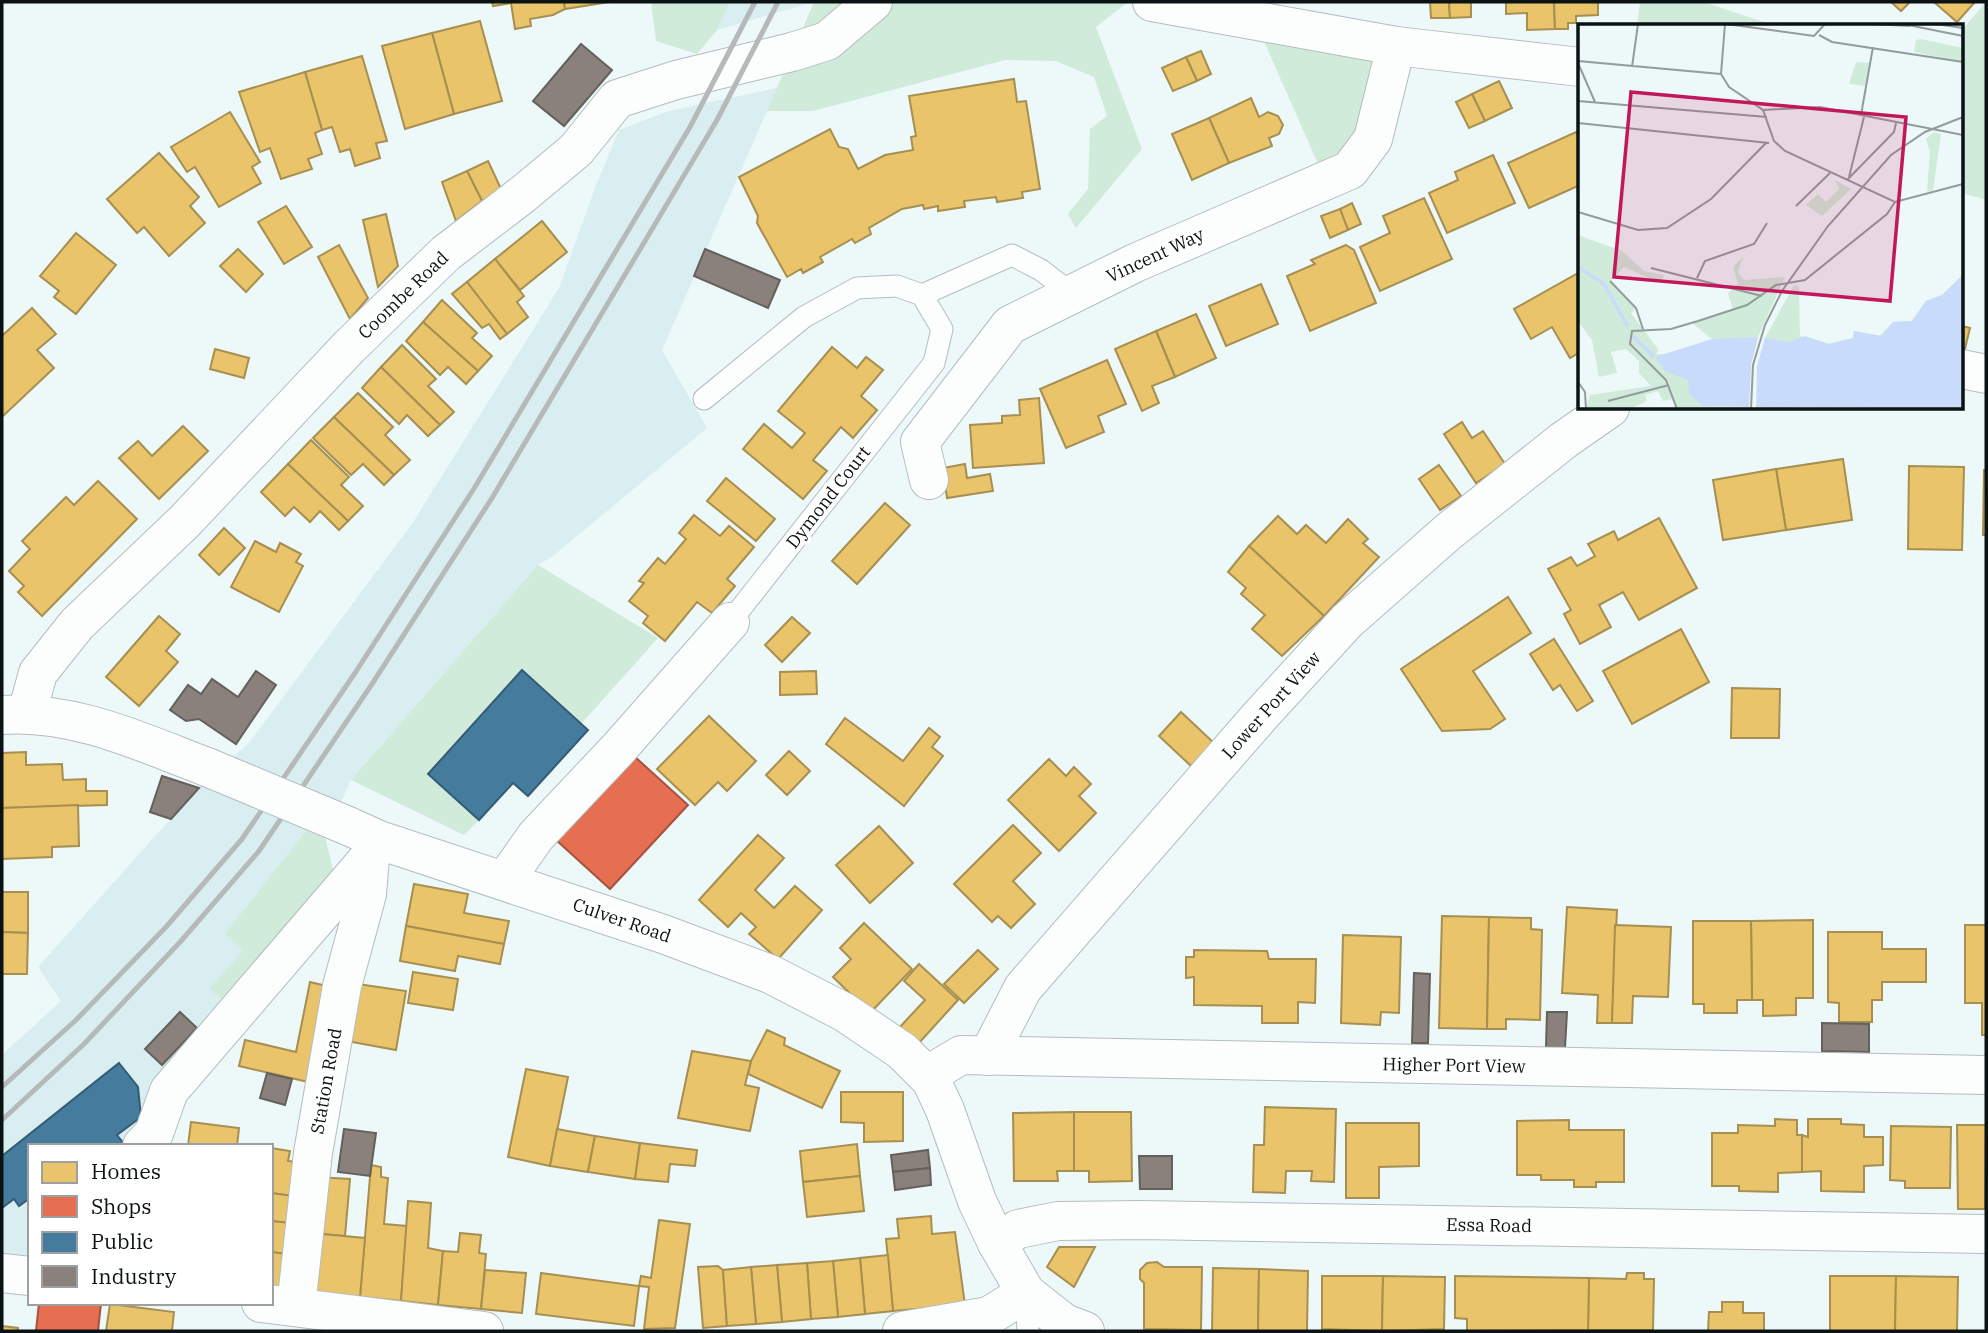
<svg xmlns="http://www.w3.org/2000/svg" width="1988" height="1333" viewBox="0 0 1988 1333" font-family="'IBM Plex Serif',serif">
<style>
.built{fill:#d8eef1}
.green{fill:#d0ebda}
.homes{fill:#e9c46a;stroke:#a68f50;stroke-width:2}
.shops{fill:#e76f51;stroke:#a5533e;stroke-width:2}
.public{fill:#457b9d;stroke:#345c74;stroke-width:2}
.industry{fill:#8a817c;stroke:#64605c;stroke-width:2}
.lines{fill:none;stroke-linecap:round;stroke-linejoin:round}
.service-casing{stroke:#b4bdbe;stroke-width:23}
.minor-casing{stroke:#b4bdbe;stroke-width:40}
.service{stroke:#fcfefe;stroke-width:21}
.minor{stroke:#fcfefe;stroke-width:38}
.rail{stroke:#b6b9b9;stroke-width:5}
.minor-bridge-casing{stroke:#b4bdbe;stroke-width:40;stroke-linecap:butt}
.minor-bridge{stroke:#fcfefe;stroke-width:38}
.labels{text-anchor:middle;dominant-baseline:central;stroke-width:7;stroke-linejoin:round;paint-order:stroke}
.street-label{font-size:18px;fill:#0b1213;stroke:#fff}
.inset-river{fill:none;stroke:#c9dbfa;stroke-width:3.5}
.inset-road{fill:none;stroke:#939c9d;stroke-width:2}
.view{fill:#c2185b;fill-opacity:0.15;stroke:#c2185b;stroke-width:3.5}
.inset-edge{fill:none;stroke:#0b1213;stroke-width:3.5}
</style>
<rect width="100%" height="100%" fill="#edf8f9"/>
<g class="built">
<polygon points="730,2 814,2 717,30"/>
<polygon points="777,88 662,350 707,428 553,556 538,565 351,780 325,837 336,881 123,1146 30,1146 30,1256 2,1254 2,1055 61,1001 38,967 201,785 249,743 412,524 559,288 597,183 619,130 669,111"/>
</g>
<g class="green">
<polygon points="651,2 730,2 717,30 697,54 656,41"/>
<polygon points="814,2 1128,2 1096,27 1142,149 1076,228 1068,214 1088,189 1090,129 1107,116 1094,77 1056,61 1005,60 813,111 767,111"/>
<polygon points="1640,2 1703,2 1776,26 1637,26"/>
<polygon points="1986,2 1986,200 1962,193 1962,30"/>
<polygon points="1255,21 1396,46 1380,113 1326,182"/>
<polygon points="538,565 658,638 581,724 522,670 428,774 479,820 464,835 351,780"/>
<polygon points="306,831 325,837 336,881 230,1005 209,989 243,951 225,934"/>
</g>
<g class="homes">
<polygon points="492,2 564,2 565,9 553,15 530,19 531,26 515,29 511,3 493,6"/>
<polygon points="564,2 609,2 565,9"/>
<polygon points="1430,2 1449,2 1450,18 1431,18"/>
<polygon points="1449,2 1471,2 1471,17 1450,18"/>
<polygon points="1506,2 1554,2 1555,29 1527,30 1527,13 1506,14"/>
<polygon points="1554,2 1598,2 1598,15 1576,16 1576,23 1568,23 1568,29 1555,29"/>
<polygon points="1891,2 1910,2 1901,11"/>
<polygon points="1934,2 1975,2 1957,22"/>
<polygon points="480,21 502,101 454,114 432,33"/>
<polygon points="432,33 454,114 405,129 382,46"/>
<polygon points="1201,51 1211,74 1197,81 1186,57"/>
<polygon points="362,56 387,141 376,143 380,158 355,166 350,149 340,152 332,127 322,130 305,72"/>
<polygon points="1186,57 1197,81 1173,91 1162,68"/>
<polygon points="305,72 322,130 315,133 322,154 308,159 312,169 281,179 270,148 260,152 239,92"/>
<polygon points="1014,79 1017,102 1026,101 1040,189 1022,192 1023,198 997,202 996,197 964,201 965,207 938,211 938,206 924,209 923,205 902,209 869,228 871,234 855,243 852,239 820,257 823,262 803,273 801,269 787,277 757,223 758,216 739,177 830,129 839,147 848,149 858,169 885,155 913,150 911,137 916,136 909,96"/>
<polygon points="1499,81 1512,108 1485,121 1472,94"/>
<polygon points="1472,94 1485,121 1469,128 1456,102"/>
<polygon points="1251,98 1259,117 1268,112 1278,116 1283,125 1279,134 1269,138 1272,146 1229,163 1209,118"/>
<polygon points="230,112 260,162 252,167 261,183 219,207 195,167 187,172 171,147"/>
<polygon points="1209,118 1229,163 1192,180 1172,134"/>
<polygon points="1576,132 1580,141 1580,185 1529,208 1508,163"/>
<polygon points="159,153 199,197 190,206 205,223 169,256 144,227 137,233 107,199"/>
<polygon points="1493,155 1515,203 1447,233 1429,193 1458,180 1455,172"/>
<polygon points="488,161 502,191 482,201 467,171"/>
<polygon points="467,171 482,201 456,221 442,182"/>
<polygon points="1424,198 1452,259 1380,291 1360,247 1390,233 1383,216"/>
<polygon points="1352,203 1361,224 1348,230 1340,209"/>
<polygon points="286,206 312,247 284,264 258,222"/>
<polygon points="1340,209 1348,230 1330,238 1321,216"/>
<polygon points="386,214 398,266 378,287 363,220"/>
<polygon points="542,221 567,252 520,290 495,259"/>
<polygon points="76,233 116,265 76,314 54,297 59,291 40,276"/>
<polygon points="339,245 368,298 350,319 318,257"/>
<polygon points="1346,245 1354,250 1376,303 1310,331 1287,276 1315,264 1311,260"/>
<polygon points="238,249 263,274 246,292 220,266"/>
<polygon points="495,259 524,296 517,302 528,317 507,334 467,282"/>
<polygon points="1580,272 1580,352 1570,358 1552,327 1531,339 1514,309"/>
<polygon points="467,282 507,334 500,339 489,324 482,328 452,294"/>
<polygon points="1261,284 1278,324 1226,346 1209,306"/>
<polygon points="442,300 477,333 472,338 492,356 478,371 423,322"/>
<polygon points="32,308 56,334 37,350 54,368 2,417 2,336"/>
<polygon points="1196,314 1216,358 1175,377 1156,331"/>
<polygon points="423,322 478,371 466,384 448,367 440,375 406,341"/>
<polygon points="1962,326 1970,328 1964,353 1962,353"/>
<polygon points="1156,331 1175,377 1152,386 1159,403 1142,411 1115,349"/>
<polygon points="402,345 436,379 428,386 454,412 440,425 381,367"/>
<polygon points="832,347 857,368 866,357 883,370 861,396 877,410 853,438 841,427 813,460 827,471 803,499 743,449 764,424 792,448 805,433 778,411"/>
<polygon points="215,349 249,358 244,378 210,369"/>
<polygon points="1107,360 1126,404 1098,416 1104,432 1066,448 1040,389"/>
<polygon points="381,367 440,425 428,436 407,415 399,424 362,388"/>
<polygon points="358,393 393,427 385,435 410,460 394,475 334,417"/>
<polygon points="1039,398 1044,463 973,468 970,425 1002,423 1002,416 1020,415 1019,400"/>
<polygon points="334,417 394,475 384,485 363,464 351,475 313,438"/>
<polygon points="1462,422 1472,438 1483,431 1505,464 1476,483 1444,434"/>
<polygon points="183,426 208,451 159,499 119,458 138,441 152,456"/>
<polygon points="311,440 349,477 341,485 363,506 348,521 288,464"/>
<polygon points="1843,459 1852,520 1786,530 1776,469"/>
<polygon points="288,464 348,521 339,530 320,511 310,522 294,507 285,516 261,492"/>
<polygon points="965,464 967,478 990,474 993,491 947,498 943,468"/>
<polygon points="1439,465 1461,496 1440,510 1419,479"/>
<polygon points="1909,466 1964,467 1962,550 1908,549"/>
<polygon points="1776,469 1786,530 1723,540 1713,480"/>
<polygon points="1984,470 1986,470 1986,535 1983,535"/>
<polygon points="726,478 775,519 756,541 707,501"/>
<polygon points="98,481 137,519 42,616 18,592 24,586 9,571 30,549 22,541 66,497 74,505"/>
<polygon points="885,503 910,525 857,584 832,561"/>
<polygon points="694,515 720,536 729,526 754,547 727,579 735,586 712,613 697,602 665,641 643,623 648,616 629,601 644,583 639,581 658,558 665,564 686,539 679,533"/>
<polygon points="1278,516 1297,534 1306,525 1326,543 1348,519 1368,539 1363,543 1379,557 1324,616 1249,546"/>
<polygon points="1659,518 1697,588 1639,620 1623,592 1599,605 1611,627 1580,644 1564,614 1571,610 1548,569 1571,557 1577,566 1595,556 1588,544 1614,531 1618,540"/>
<polygon points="224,528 245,548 219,575 199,555"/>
<polygon points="255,541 276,552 280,543 301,554 296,562 303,566 279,612 231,587"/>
<polygon points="1249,546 1324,616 1282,656 1252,629 1265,615 1241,594 1246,588 1228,572"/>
<polygon points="1508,597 1531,633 1473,671 1505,719 1490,729 1442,731 1401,669"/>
<polygon points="159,616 180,634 166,651 178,662 139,706 106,677"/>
<polygon points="792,617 810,633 782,662 765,645"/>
<polygon points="1681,629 1709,682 1632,724 1603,671"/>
<polygon points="1554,639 1593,701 1577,711 1560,685 1553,690 1530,654"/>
<polygon points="816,671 817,694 780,695 780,672"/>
<polygon points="1732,688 1780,689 1779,738 1731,738"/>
<polygon points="1181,712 1214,743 1191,766 1159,736"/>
<polygon points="709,716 756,761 727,791 718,782 695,805 657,769"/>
<polygon points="845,718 903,761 929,728 940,737 932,747 943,756 904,806 826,744"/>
<polygon points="789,751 810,771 787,795 766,775"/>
<polygon points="26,752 26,765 62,764 63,780 86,779 86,791 107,791 107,805 2,808 2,753"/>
<polygon points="1049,759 1066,776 1074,767 1091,784 1079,796 1096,813 1059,851 1008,800"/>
<polygon points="78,805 79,846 52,847 52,857 2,859 2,808"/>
<polygon points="1013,825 1041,853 1013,881 1035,904 1011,928 998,916 992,922 954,884"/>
<polygon points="879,826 913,863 870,903 836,865"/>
<polygon points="758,835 784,858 755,890 774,908 795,886 822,910 778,959 749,934 756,927 741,913 728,927 699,900"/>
<polygon points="414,884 468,894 464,913 509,921 504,944 406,926"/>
<polygon points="2,892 28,892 28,933 2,932"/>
<polygon points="1567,907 1617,910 1612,1023 1597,1023 1598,995 1562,993"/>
<polygon points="1442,916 1489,917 1487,1029 1439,1028"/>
<polygon points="1489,917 1531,918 1531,929 1542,930 1540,1020 1506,1019 1506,1029 1487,1029"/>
<polygon points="1813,920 1813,998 1796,998 1796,1015 1763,1016 1763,1000 1752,1000 1751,921"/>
<polygon points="1693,921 1751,921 1752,1000 1737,1000 1737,1013 1704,1013 1704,1004 1693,1004"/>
<polygon points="864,923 912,969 870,1013 833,977 851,959 840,948"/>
<polygon points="1615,925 1671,927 1668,997 1633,996 1632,1023 1612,1023"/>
<polygon points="1965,925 1986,925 1986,1035 1982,1035 1982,1003 1965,1003"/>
<polygon points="406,926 504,944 500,964 458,956 455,971 400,961"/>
<polygon points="2,932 28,933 27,974 2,974"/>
<polygon points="1828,932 1882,932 1882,949 1926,949 1926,982 1882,982 1882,1000 1872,1000 1872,1022 1839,1022 1839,1003 1828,1002"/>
<polygon points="1343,935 1401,937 1399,1013 1381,1012 1380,1025 1341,1023"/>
<polygon points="978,950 998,969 964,1003 944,984"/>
<polygon points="1194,950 1267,951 1269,959 1316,959 1315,1003 1298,1002 1298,1023 1262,1023 1262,1006 1194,1005 1194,977 1186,978 1186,957 1194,957"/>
<polygon points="919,964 958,1000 918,1044 899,1028 925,1000 904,981"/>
<polygon points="413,972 458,979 453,1010 408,1003"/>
<polygon points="310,982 335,988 317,1084 239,1066 245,1040 296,1052"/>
<polygon points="351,983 406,991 396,1050 341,1040"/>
<polygon points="767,1030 785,1038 784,1045 840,1071 822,1108 748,1074 751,1061"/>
<polygon points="692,1051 751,1061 745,1085 759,1088 750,1131 678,1118"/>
<polygon points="526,1069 568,1077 550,1166 508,1157"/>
<polygon points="841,1092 903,1092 903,1141 864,1142 864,1123 841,1122"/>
<polygon points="1265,1107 1336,1109 1334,1182 1311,1181 1312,1171 1286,1171 1285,1193 1253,1192 1254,1145 1264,1145"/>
<polygon points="1074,1112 1074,1171 1057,1171 1058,1181 1014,1181 1013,1113"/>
<polygon points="1074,1112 1131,1112 1132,1181 1089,1182 1089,1171 1074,1171"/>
<polygon points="1775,1119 1797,1120 1797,1135 1802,1135 1802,1172 1778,1173 1778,1192 1739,1191 1739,1186 1712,1186 1712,1133 1738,1133 1738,1125 1775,1126"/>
<polygon points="1808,1119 1841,1119 1841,1124 1864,1125 1864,1137 1883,1137 1883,1165 1864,1166 1864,1192 1821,1191 1821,1171 1802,1172 1802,1135 1808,1137"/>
<polygon points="1569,1120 1569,1130 1624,1130 1624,1182 1596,1182 1596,1187 1574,1187 1574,1180 1541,1180 1541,1175 1517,1175 1517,1121"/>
<polygon points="191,1122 239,1128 237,1146 188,1146"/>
<polygon points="1346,1123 1419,1123 1419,1166 1379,1167 1379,1198 1346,1198"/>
<polygon points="1957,1125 1986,1125 1985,1209 1958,1209"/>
<polygon points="1891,1126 1951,1127 1950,1188 1905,1188 1905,1181 1890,1180"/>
<polygon points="557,1129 595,1136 588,1172 550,1166"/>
<polygon points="595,1136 640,1143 635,1179 588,1172"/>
<polygon points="640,1143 697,1150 695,1166 670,1164 668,1182 635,1179"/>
<polygon points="857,1144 860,1176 803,1182 800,1151"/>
<polygon points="271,1148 290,1151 288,1161 306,1163 301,1197 271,1193"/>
<polygon points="371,1165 381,1167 381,1177 388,1178 384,1224 407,1226 401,1301 360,1297"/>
<polygon points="860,1176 864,1211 807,1217 803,1182"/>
<polygon points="316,1177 350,1179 345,1236 310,1233"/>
<polygon points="271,1193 301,1197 298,1224 271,1221"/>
<polygon points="408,1201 431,1203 428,1248 443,1251 438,1305 401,1301"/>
<polygon points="931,1216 932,1234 955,1232 965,1305 893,1311 886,1239 899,1238 897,1219"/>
<polygon points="659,1220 690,1224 675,1328 644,1329 649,1287 639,1286 641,1276 651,1278"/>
<polygon points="271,1221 298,1224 294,1255 271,1252"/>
<polygon points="310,1233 365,1238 360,1297 304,1291"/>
<polygon points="460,1233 481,1235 479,1253 486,1254 481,1309 438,1305 443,1251 458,1252"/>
<polygon points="1059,1247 1095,1247 1074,1287 1047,1267"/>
<polygon points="271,1252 294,1255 290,1291 271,1289"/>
<polygon points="888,1255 893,1311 865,1314 860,1258"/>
<polygon points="860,1258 865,1314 838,1317 833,1261"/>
<polygon points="833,1261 838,1317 811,1319 807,1263"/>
<polygon points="1157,1262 1164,1267 1202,1267 1201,1330 1144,1329 1144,1283 1140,1279 1140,1270 1147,1263"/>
<polygon points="807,1263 811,1319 782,1322 777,1265"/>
<polygon points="777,1265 782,1322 756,1324 751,1267"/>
<polygon points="718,1266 723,1270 727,1326 703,1328 698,1267"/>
<polygon points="751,1267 756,1324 727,1326 723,1270"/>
<polygon points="1213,1268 1259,1269 1258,1331 1212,1331"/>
<polygon points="1259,1269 1308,1271 1307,1331 1258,1331"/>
<polygon points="485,1270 526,1273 522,1313 481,1309"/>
<polygon points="541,1273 639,1286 634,1326 536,1314"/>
<polygon points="1627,1273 1644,1273 1644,1279 1654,1279 1653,1330 1588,1330 1589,1278 1626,1279"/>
<polygon points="1322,1276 1383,1276 1382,1331 1322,1329"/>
<polygon points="1383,1276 1445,1277 1444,1329 1382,1331"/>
<polygon points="1455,1276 1589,1278 1588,1330 1467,1331 1467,1319 1455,1318"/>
<polygon points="1830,1276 1896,1276 1895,1331 1830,1331"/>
<polygon points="1896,1276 1958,1277 1957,1331 1895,1331"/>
<polygon points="1722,1302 1743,1302 1743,1313 1764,1313 1764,1331 1708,1331 1709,1312 1722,1312"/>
<polygon points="110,1304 174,1312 172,1331 106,1331"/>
<polygon points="2,1326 18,1328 18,1331 2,1331"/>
</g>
<g class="shops">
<polygon points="634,756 688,805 610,889 556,840"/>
<polygon points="39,1303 101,1303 98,1331 36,1331"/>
</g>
<g class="public">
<polygon points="522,670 588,730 528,796 513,783 479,820 428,774"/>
<polygon points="119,1063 138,1087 141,1117 117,1135 125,1145 30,1146 30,1198 19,1206 14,1199 2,1208 2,1156"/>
</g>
<g class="industry">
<polygon points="581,44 612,70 564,126 533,101"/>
<polygon points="705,249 780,280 768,308 694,276"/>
<polygon points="256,671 276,685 236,744 199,719 186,721 170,710 188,685 201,694 212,679 238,697"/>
<polygon points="162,776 199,788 171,819 150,812"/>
<polygon points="1414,973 1430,974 1428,1043 1412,1043"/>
<polygon points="180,1012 197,1028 162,1065 145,1049"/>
<polygon points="1547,1012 1567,1012 1565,1048 1546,1047"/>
<polygon points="1822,1023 1869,1024 1869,1052 1822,1051"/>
<polygon points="267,1073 292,1079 285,1105 260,1098"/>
<polygon points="344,1129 376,1133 370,1176 338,1172"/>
<polygon points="928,1150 930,1168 893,1172 891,1155"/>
<polygon points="1139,1156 1172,1156 1172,1189 1140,1189"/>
<polygon points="930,1168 931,1185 895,1190 893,1172"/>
</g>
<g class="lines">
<defs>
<g id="service">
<polyline points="922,295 1012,255 1041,270 1072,294"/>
<polyline points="704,399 804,317 857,288 897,286 922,295 942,329 934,363 730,622"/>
<polyline points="1026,1293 1028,1331"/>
</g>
<g id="minor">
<polyline points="1152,2 1396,46 1580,67"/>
<polyline points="1962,369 1986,374"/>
<polyline points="929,480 920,442 1010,325 1135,263 1350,170 1373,139 1396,46"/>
<polyline points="27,713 38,673 77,624 185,521 349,347 446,253 522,195 576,150 617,99 676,80 792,52 827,41 873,2"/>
<path d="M2,715C74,710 141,742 207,767"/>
<polyline points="348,826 379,840 663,934 770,974 844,1012 902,1051 931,1080 945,1110 977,1201 997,1243 1026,1293 1064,1323 1085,1331"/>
<polyline points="505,880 536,836 619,748 730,622"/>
<polyline points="988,1056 1023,988 1260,716 1347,621 1448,532 1564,440 1610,408"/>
<polyline points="928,1075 961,1055 1986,1075"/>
<polyline points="142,1146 154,1133 169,1091 373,853"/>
<polyline points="997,1243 1018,1229 1058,1221 1141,1220 1986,1234"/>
<polyline points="2,1273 30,1276"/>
<polyline points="261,1303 484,1331"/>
<polyline points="296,1307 313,1153 342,986 367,894 370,858"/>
<polyline points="902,1331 989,1316 1026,1293"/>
</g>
</defs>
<use href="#service" class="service-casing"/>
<use href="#minor" class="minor-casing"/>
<use href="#service" class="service"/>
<use href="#minor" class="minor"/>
<g class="rail">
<polyline points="2,1087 76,1020 166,927 242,839 355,673 475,487 690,127 755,2"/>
<polyline points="2,1120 84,1044 181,941 259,851 372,684 492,498 717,120 778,2"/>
</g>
<defs>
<polyline id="minor-bridge" points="207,767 348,826"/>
</defs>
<use href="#minor-bridge" class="minor-bridge-casing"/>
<use href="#minor-bridge" class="minor-bridge"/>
</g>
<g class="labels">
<g class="street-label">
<text transform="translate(1155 255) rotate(-25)">Vincent Way</text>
<text transform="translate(403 295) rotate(-44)">Coombe Road</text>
<text transform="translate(828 497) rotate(-52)">Dymond Court</text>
<text transform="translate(1271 705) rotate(-48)">Lower Port View</text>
<text transform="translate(622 920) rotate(19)">Culver Road</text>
<text transform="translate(1454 1065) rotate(1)">Higher Port View</text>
<text transform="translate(326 1081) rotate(-80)">Station Road</text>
<text transform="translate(1489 1225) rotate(1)">Essa Road</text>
</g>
</g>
<g transform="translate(1578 24)">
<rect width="385" height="385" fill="#edf8f9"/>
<path d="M343,15L385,24V38L336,28L338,16ZM278,38L292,39L288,62L271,60ZM356,108L363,110L355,166L349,168L352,128L348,115ZM257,156L273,165L244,192L228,181L240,170L248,178L261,165ZM0,211L44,227L66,247L86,251L82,259L46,243L33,257L58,284L53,289L80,325L79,330L93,331L134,315L114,299L155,286L150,269L160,260L155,243L165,233L160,248L166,256L207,253L180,313L187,314L216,261L221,263L222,312L251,320L275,314L276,307L301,312L315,298L334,297L348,277L364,271L385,250V326L245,385L225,380L219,385H92L97,382L95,375L85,377L80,367L67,371L69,377L52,385H8L12,371L73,362L61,349V337L48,325L33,328L39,349L21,353L14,316L0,297Z" fill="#d0ebda"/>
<path d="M385,251V385L125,382L111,370L110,356L87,347L77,333L134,315L181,313L211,318L227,312L251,320L275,314L276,307L304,312L315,298L334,297L348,277L364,271Z" fill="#c9dbfa"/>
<path d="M181,310H188L179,342L178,385H171L173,341Z" fill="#edf8f9"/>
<path class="inset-river" d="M0,243L26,260L50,303M55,312L76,333"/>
<path class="inset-road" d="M147,0L143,50L151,63L185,86L196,117L207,127L317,178L385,160M148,0L236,12L247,0M293,0L332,2M325,0L385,12M358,0L385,4M241,11L254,18L385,38M0,37L143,50M0,39L17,78M54,43L60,0M0,77L189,93M185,86L242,83L385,111M283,91L295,23M0,99L191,119M271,153L286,93M269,156L316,108L318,99M218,182L252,149M0,188L60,206L89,204L133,175L188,119M73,244L184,272M119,254L127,237L176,220L189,199M32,257L58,284L65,305M0,358L7,368L8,385M30,377L91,361M99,385L88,356L52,320L54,307L93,305L120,297L169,281L198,261L227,256L309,190L317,178M173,385L175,341L187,301L204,267L250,202L313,131L347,108L385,93"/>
<path class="view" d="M53,68L328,93L312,277L36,253Z"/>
<rect width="385" height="385" class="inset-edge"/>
</g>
<rect width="1988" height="1333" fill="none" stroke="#0b1213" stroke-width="7"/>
<rect x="28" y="1144" width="245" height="161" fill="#ffffff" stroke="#9da0a1" stroke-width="2"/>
<rect x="42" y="1162" width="35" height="21" fill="#e9c46a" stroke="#9da0a1" stroke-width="2"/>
<text x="91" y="1179" font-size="21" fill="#0b1213">Homes</text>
<rect x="42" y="1196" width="35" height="21" fill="#e76f51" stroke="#9da0a1" stroke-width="2"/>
<text x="91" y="1214" font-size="21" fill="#0b1213">Shops</text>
<rect x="42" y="1232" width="35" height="21" fill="#457b9d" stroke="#9da0a1" stroke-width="2"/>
<text x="91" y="1249" font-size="21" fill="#0b1213">Public</text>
<rect x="42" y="1266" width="35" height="21" fill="#8a817c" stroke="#9da0a1" stroke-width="2"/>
<text x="91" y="1284" font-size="21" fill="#0b1213">Industry</text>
</svg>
